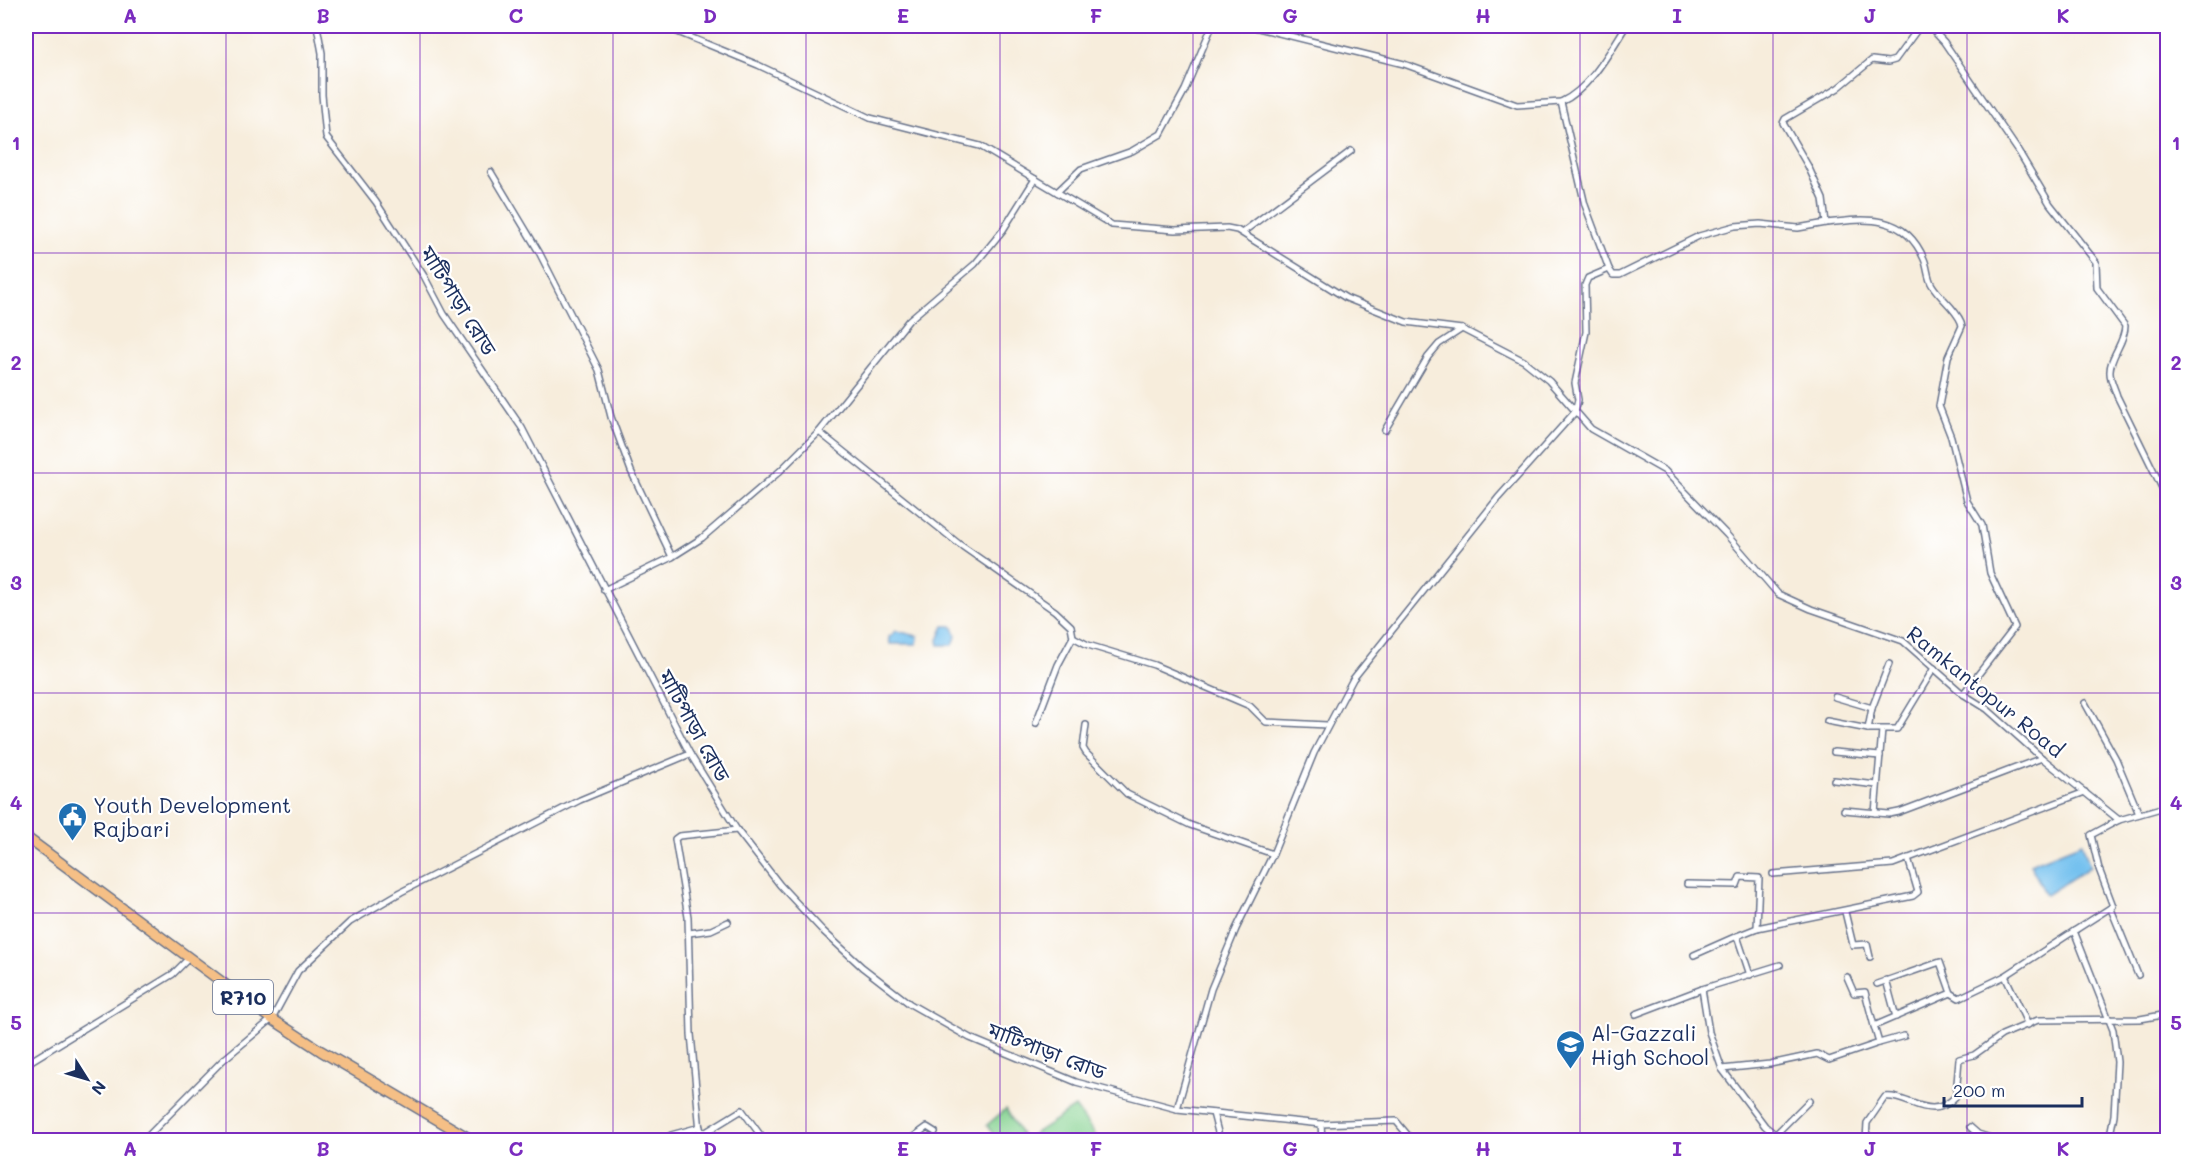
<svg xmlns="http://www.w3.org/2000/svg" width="2193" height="1166" viewBox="0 0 2193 1166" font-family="Mali,'Noto Sans Bengali',sans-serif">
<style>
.green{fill:#85d290;stroke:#508077;stroke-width:1.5}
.water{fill:#75c1ef;stroke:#4878a6;stroke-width:1.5}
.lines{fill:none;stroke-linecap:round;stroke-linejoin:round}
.minor-casing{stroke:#68728a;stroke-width:8}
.primary-casing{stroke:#68728a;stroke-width:12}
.minor{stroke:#fff;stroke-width:5}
.primary{stroke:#f5bf86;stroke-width:9}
.grid{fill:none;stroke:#7b2cbf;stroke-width:1.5;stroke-opacity:0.55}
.labels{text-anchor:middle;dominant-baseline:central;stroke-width:4.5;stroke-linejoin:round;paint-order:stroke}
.shield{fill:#fff;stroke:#5f6d8e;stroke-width:1.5}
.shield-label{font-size:20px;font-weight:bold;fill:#1b2f5e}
.street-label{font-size:21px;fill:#1b2f5e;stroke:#fff}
.poi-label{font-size:21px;fill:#1b2f5e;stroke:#fff;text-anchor:start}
.neatline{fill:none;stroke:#7b2cbf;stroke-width:2}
.grid-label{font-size:20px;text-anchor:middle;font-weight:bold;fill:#7b2cbf}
</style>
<rect width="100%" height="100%" fill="#fff"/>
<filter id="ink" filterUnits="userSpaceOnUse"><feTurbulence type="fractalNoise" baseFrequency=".0167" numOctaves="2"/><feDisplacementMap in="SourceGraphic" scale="12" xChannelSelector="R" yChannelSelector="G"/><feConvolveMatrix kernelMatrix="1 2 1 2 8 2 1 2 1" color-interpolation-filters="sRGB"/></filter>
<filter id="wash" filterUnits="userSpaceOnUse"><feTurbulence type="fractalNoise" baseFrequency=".008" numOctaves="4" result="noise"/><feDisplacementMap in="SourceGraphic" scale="24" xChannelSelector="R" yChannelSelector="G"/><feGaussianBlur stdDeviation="1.35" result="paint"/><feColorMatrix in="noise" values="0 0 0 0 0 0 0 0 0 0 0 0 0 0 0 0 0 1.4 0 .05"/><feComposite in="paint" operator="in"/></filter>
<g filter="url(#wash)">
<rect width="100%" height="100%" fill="#f7eddc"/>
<g class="green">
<polygon points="1075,1107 1099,1140 1024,1140"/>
<polygon points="1006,1109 1024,1140 997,1140 987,1125"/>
</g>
<g class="water">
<path d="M944,626H952C957,634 957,638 952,645H939L938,640Z"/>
<polygon points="896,631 918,636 917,644 890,644 889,637"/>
<polygon points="2082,843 2090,867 2046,895 2030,864"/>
</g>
</g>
<g filter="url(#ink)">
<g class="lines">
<defs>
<g id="minor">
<polyline points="317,26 322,53 322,95 326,137 376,202 424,276 444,314 522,428 690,754 737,830 780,885 822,930 862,967 910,1004 970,1038 1076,1082 1177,1109 1321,1124 1322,1140"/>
<polyline points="663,26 758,65 870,118 980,146 1112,225 1175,230 1227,228 1237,230 1346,298 1406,322 1462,329 1524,361 1549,381 1591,429 1665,471 1727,535 1778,594 1811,609 1903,641 1963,694 1987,709 2042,758 2119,820"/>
<polyline points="1250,26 1404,64 1517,105 1561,102"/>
<path d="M1920,26L1895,60L1888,62L1872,60L1838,88L1785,119L1783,123L1808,166L1823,199L1826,223C1868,218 1905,214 1924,259C1928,268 1927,277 1932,285C1940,298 1955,308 1961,322L1962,326L1948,357L1939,406L1951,437L1967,501L1982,525L1990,573L2015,627L1963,694"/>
<path d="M1929,26L1944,42L2019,152L2050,204L2096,262L2097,288L2125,326C2125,343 2109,357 2110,373C2110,380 2115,389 2117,396L2168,500"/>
<polyline points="491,172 539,252 599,370 611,417 631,471 672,557"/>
<polyline points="1057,192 1081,169 1132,151 1161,134 1185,90 1212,26"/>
<polyline points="1243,232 1351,151"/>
<polyline points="1609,269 1613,275 1620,275 1699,236 1735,226 1760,224 1798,228 1826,223"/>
<polyline points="1385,430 1428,357 1439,344 1462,329"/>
<polyline points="819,432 959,544 1055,611 1071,626 1073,637 1058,665 1036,723"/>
<polyline points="604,590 672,557 702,538 780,471 819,432 909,320 975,264 1003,230 1035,179"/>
<polyline points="1073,637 1088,645 1154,665 1250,706 1266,722 1327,725"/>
<polyline points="1835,697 1872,708"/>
<polyline points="2085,703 2116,759 2139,814"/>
<polyline points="1827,721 1868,729 1897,729 1934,668"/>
<polyline points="1086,725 1083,748 1086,753 1127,794 1190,825 1273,854"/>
<polyline points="1868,729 1872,708 1889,664"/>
<polyline points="1834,752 1880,756"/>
<polyline points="1834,780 1877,785"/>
<polyline points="1844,810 1889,814 1899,812 2042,758"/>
<polyline points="1875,813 1882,730"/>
<polyline points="737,830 679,836 675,839 688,917 691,1034 700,1131 706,1132 742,1110 764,1140"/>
<polyline points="1773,874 1893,864 2085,792"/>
<polyline points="1687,884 1737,885 1740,877 1759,878 1757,928"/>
<polyline points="2111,909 2138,975"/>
<polyline points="1845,912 1853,945 1867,944 1870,957"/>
<polyline points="689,933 711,930 728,922"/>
<polyline points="1737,936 1757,928 1913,896 1918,892 1908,858"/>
<polyline points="1694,955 1737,936 1750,975"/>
<polyline points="2005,976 2028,1025"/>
<polyline points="1847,977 1854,993 1865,992 1874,1026"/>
<polyline points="1886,980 1896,1017"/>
<polyline points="1877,984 1940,962 1951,993"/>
<polyline points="1702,989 1709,1032 1722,1069"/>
<polyline points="1636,1014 1702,989 1780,965"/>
<polyline points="1879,1043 1904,1036"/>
<polyline points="26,1064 173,974 190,957"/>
<path d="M1177,1109L1211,989L1236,929L1273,854L1314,753L1353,679L1498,498L1575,412L1578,400L1575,383L1586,332L1585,285L1588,278L1609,269L1585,205L1561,102C1590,89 1610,51 1626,26"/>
<polyline points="1213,1113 1220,1140"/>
<polyline points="1321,1124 1396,1121 1412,1140"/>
<polyline points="1970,1127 1978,1134 1997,1140"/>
<polyline points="671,1135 700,1127"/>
<polyline points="1775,1135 1809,1101"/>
<polyline points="144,1140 222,1061 272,1019 298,971 350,922 401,892 580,800 690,754"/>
<polyline points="909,1140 927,1127 935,1132"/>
<polyline points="1270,1140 1272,1140"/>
<polyline points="1782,1140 1765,1126 1722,1069 1770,1064 1817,1054 1829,1060 1879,1043 1874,1026 1951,993 1959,998 2005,976 2074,931"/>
<path d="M1866,1140L1867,1123L1885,1097C1908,1094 1931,1124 1956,1096L1959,1059L1974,1055L2002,1035L2038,1020L2140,1019L2168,1014"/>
<polyline points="2109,1140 2114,1115 2117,1062 2113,1030 2074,931 2113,906 2099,869 2091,835 2119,820 2168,806"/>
</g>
<polyline id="primary" points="26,837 272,1019 321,1051 472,1140"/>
</defs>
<use href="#minor" class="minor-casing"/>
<use href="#primary" class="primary-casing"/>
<use href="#minor" class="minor"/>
<use href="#primary" class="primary"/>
</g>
</g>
<path class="grid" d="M226,26V1140M420,26V1140M613,26V1140M806,26V1140M1000,26V1140M1193,26V1140M1387,26V1140M1580,26V1140M1773,26V1140M1967,26V1140M26,253H2168M26,473H2168M26,693H2168M26,913H2168"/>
<defs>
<symbol id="civic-pin" viewBox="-11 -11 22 30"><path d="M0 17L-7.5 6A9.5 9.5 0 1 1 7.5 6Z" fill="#1f6fb2" stroke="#fff"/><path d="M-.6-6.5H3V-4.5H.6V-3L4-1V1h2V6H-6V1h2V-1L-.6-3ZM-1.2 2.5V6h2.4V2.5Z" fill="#fff"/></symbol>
<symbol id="school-pin" viewBox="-11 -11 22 30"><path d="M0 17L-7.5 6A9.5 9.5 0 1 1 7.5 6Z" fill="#1f6fb2" stroke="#fff"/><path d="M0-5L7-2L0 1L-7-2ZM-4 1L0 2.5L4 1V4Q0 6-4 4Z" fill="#fff"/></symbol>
</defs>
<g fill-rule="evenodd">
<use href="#civic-pin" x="56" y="800" width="33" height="45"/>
<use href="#school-pin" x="1554" y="1028" width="33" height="45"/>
</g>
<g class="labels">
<rect class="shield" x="213" y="980" width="60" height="34" rx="4.5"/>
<g class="shield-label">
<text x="243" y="997">R710</text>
</g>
<g class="street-label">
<text transform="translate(459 300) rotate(58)">মাটিপাড়া রোড</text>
<text transform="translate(1986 691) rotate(39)">Ramkantopur Road</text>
<text transform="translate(695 725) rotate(61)">মাটিপাড়া রোড</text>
<text transform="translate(1047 1050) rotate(21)">মাটিপাড়া রোড</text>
</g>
<g class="poi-label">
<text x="93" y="804">Youth Development<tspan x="93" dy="24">Rajbari</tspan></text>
<text x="1591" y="1032">Al-Gazzali<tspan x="1591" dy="24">High School</tspan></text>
</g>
</g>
<rect width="2193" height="1166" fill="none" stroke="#fff" stroke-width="66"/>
<g transform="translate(87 1079) rotate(127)" stroke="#ffffff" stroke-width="4.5" paint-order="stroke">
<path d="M0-4.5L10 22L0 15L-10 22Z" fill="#1b2f5e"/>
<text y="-9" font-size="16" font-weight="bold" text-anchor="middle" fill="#1b2f5e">N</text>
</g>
<path d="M1944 1097v9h138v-9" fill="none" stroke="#1b2f5e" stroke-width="3"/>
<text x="1953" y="1097" font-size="18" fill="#1b2f5e" stroke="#ffffff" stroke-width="4.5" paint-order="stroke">200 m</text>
<rect x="33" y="33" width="2127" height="1100" class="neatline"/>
<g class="grid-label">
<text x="130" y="23">A</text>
<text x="323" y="23">B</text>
<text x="516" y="23">C</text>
<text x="710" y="23">D</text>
<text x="903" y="23">E</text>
<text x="1096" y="23">F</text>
<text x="1290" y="23">G</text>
<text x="1483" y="23">H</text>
<text x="1677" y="23">I</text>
<text x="1870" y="23">J</text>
<text x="2063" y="23">K</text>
<text x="16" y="150">1</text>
<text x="2176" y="150">1</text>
<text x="16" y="370">2</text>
<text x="2176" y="370">2</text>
<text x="16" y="590">3</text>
<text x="2176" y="590">3</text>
<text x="16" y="810">4</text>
<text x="2176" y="810">4</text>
<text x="16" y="1030">5</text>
<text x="2176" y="1030">5</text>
<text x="130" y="1156">A</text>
<text x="323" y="1156">B</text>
<text x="516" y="1156">C</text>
<text x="710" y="1156">D</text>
<text x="903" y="1156">E</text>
<text x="1096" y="1156">F</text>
<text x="1290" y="1156">G</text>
<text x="1483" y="1156">H</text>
<text x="1677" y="1156">I</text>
<text x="1870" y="1156">J</text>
<text x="2063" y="1156">K</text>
</g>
</svg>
